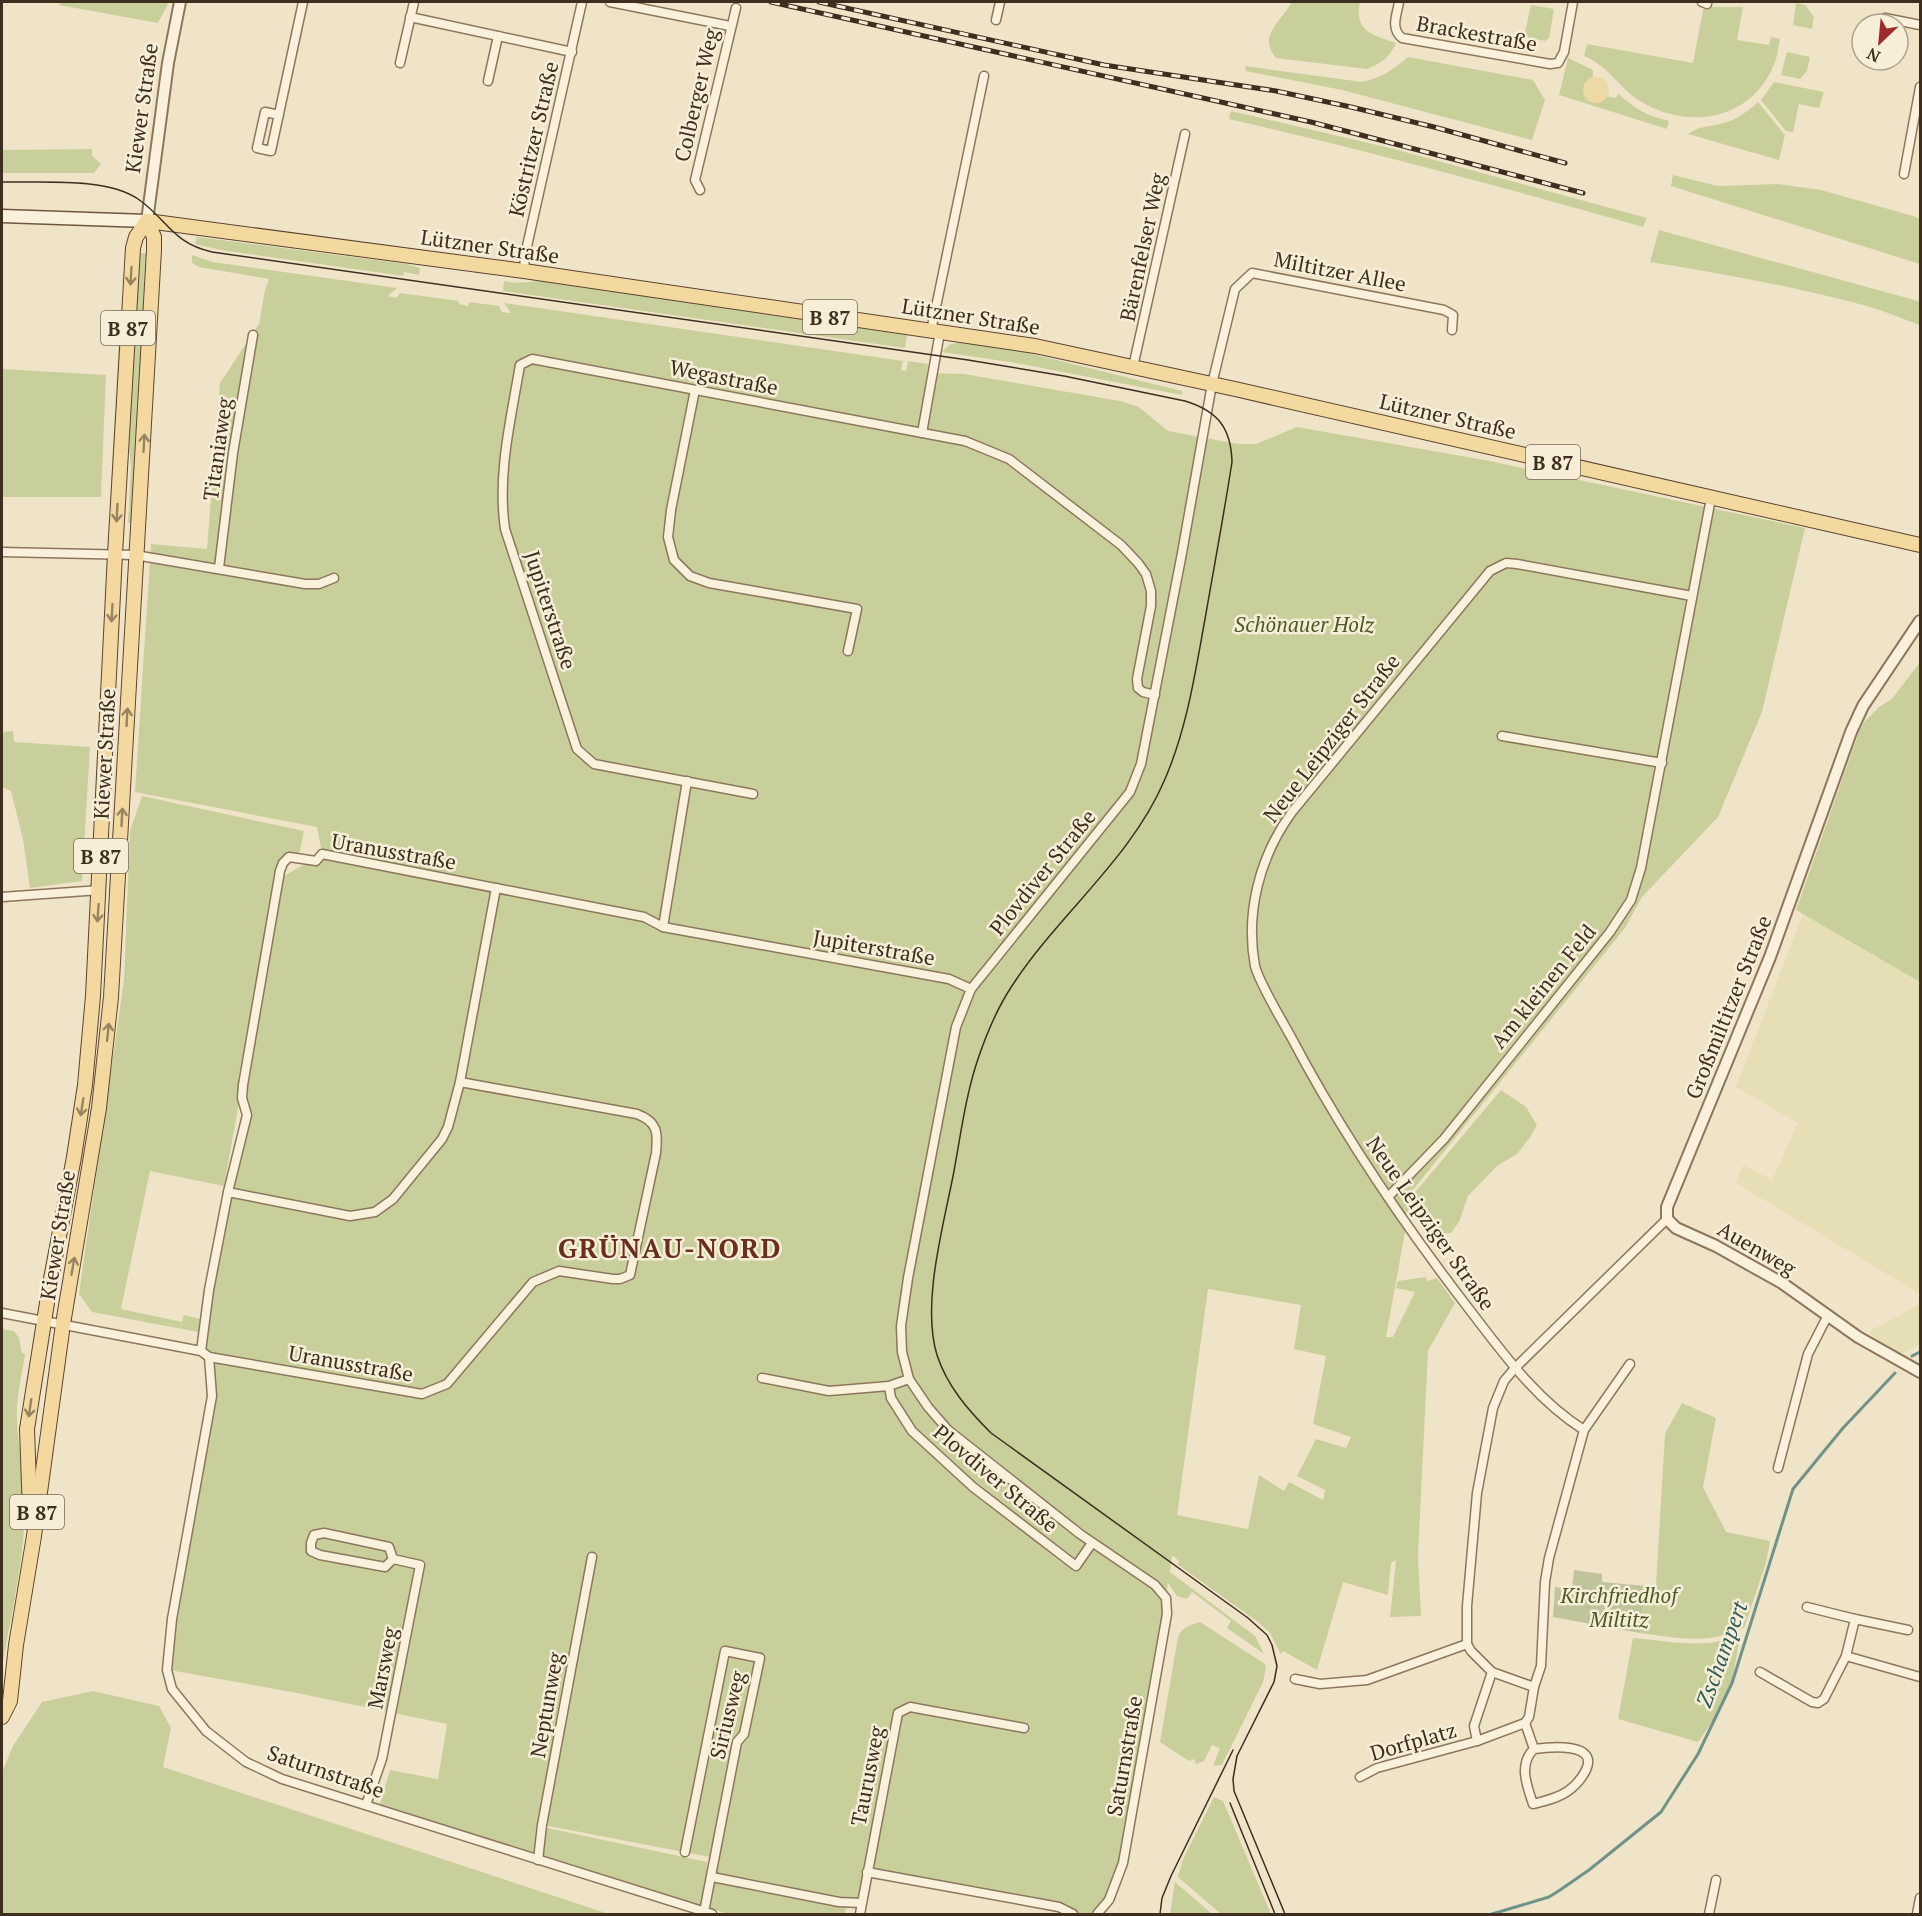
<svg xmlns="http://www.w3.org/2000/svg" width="1922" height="1916" viewBox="0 0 1922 1916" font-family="'PT Serif',serif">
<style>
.farmland{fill:#e6deb5}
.green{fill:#c9cf9b;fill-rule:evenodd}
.sand{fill:#ecd9a5}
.cemetery{fill:#bfc49a}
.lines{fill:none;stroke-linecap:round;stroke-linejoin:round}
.stream{stroke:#6f938a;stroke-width:3}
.minor-casing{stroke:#8d765c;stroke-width:11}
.tertiary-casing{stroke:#8d765c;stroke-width:14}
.secondary-casing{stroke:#6f573f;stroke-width:15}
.primary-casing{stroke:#5b4430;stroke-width:16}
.minor{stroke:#faf1dc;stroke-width:8}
.tertiary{stroke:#faf1dc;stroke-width:10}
.secondary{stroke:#faf1dc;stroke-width:12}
.primary{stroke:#f3d9a0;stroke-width:14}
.tram{stroke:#3d2e20;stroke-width:1.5}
.rail-casing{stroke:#3d2e20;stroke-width:5}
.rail{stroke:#f7eed8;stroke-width:3;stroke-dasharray:9;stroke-linecap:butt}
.oneway{stroke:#988460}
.labels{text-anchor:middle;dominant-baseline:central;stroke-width:5;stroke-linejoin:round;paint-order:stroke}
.shield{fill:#f7eed8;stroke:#756857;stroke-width:1.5}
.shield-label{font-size:20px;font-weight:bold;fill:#3d2e20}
.street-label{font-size:21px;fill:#3d2e20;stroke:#f7eed8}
.park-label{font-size:21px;font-style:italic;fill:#4d5a26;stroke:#f7eed8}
.water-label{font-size:22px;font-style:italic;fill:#2f5d5a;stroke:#f7eed8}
.district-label{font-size:27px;font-weight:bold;letter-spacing:1.5px;fill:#6b2e1e;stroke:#f7eed8}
</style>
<rect width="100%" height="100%" fill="#f0e4c8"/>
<g class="farmland">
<polygon points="1803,914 1920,982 1920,1294 1736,1183 1743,1165 1772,1180 1798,1123 1736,1087"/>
<polygon points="1920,1304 1920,1345 1903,1353 1897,1353 1874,1340 1870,1331"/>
</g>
<g class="green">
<polygon points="60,2 169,2 158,23 59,5"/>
<path d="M1292,2H1360C1354,31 1372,35 1396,43C1389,58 1382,63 1367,69L1276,58C1257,36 1282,20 1292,2Z"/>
<polygon points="1796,3 1805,5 1814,17 1812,29 1793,25"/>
<polygon points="1531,5 1554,9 1549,38 1545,41 1524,37"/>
<path d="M1709,7H1743L1737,40L1769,45L1771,37L1780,39C1778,47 1778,55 1775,62C1753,121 1686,132 1637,99C1618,86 1607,65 1584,56L1587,44L1693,63L1703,10Z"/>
<polygon points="1787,52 1810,57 1807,71 1800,79 1781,75"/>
<path d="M1408,57L1533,80L1545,100L1532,140L1342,90L1246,71L1245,66L1362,82C1381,78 1393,70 1408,57Z"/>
<path d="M1568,58L1593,70V77L1588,79L1603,100L1606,96L1615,98L1619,94C1634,109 1648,116 1669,121L1667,129L1559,95Z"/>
<polygon points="1774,82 1824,92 1819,108 1799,104 1793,132 1786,131 1761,100"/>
<path d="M1758,102L1785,135L1779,160L1688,134C1699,126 1708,127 1720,124C1735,121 1747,112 1758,102Z"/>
<path d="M1231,111L1394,149L1647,218L1643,227C1506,188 1368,151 1229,119Z"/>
<polygon points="92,149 92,156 101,164 94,173 2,173 2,150"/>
<polygon points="1673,175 1718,186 1778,184 1821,190 1913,216 1920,219 1920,264 1671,186"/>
<path d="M1659,230L1918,301L1920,302V325C1900,318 1880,309 1859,304C1790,286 1720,273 1650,262Z"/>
<polygon points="197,237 407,264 420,268 419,275 404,272 403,276 221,250 195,244"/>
<polygon points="138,253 146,253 131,523 128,523 131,467 128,433"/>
<path d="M192,255L213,262L397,288L388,296L396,298L400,293L459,301V304L468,306L469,302L499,306L502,312L511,313L504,303L903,361L901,370L906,371L908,361L928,364L927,373L964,374L1120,401L1139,407L1168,431L1238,444H1256L1297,427L1490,461L1805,528L1762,712L1718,817L1642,897L1625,928L1412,1191V1196L1501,1090L1526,1107L1537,1125L1531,1136L1517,1154L1497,1166L1468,1196L1459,1222L1451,1233L1427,1234L1409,1210L1386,1337H1393L1415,1292L1396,1288L1398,1281L1426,1277L1427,1281L1437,1278L1455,1303L1428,1351L1418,1556L1421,1616L1390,1617L1396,1560L1391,1563L1388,1595L1343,1582L1317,1670L1283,1651L1281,1655L1270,1633L1258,1622L1177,1564L1179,1561L1172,1555L1170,1572L1255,1636L1264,1654L1227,1628L1231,1621L1192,1592L1187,1599L1177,1596L1168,1583L1123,1863L1097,1914H1071L1059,1907L868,1872L861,1903L712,1877L715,1858L538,1824V1826L707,1862L706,1880L847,1907L844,1914H728L380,1804L390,1770L438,1779L447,1724L292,1692L169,1670L170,1645L212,1396L209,1357L201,1351L209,1290L247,1115L242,1098L278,883L238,1079L243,1080L224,1186L150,1171L121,1309L182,1322L184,1315L200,1319L198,1332L92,1312L79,1294L124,980L130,831L142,796L304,831L299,855H284L280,863L279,879L322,854L317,827L135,792L151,544L207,549L220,383L259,324L265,290L269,279L199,267L192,263ZM1208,1289L1301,1305L1294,1349L1326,1356L1313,1424L1351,1437L1346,1448L1316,1439L1297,1476L1325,1490L1323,1500L1289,1482L1284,1491L1259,1475L1248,1529L1177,1515Z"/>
<polygon points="504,281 516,283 540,281 907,335 905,348 503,291"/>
<polygon points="119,334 123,337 114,503 110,503"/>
<polygon points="956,343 965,343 1020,351 1182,391 1182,395 1016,363 942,352 949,345"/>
<polygon points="2,369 106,375 101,497 2,497"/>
<polygon points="1920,662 1920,982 1796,910 1859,732 1865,721 1879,707 1892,699"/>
<polygon points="13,731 14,742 90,747 82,881 30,888 23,839 11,791 2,787 2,732"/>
<path d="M2,1329L14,1331L19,1338L22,1353L25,1354C22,1375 16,1397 17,1418C17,1442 24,1466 25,1490C27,1549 12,1610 2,1667Z"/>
<path d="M1682,1403L1716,1418L1703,1487L1726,1532L1770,1541L1766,1563L1744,1628C1706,1645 1679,1638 1640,1633L1646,1586L1656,1585L1665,1434Z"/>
<path d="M1200,1622L1265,1664L1266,1667L1263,1682L1222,1765L1213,1766L1220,1748L1212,1745L1204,1761L1196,1764L1194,1759L1189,1761L1160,1742L1178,1637C1182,1627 1190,1625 1200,1622Z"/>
<path d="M1740,1635L1732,1683L1719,1712L1698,1742L1618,1719L1633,1638C1669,1641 1706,1650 1740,1635Z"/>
<polygon points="93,1691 159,1706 171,1728 163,1767 609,1914 2,1914 2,1772 13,1746 42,1702"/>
<polygon points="1214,1797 1223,1801 1271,1914 1221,1914 1178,1877 1183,1859"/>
<polygon points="1175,1882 1212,1914 1170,1914"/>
</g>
<circle class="sand" cx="1596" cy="90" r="13"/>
<polygon class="cemetery" points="1574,1570 1602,1574 1602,1582 1646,1586 1640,1633 1553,1617 1555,1587 1572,1589"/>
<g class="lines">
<g class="stream">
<polyline points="1912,1356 1920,1352"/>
<polyline points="1492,1914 1549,1897 1560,1890 1589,1870 1661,1812 1698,1754 1732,1683 1793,1489 1843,1428 1895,1373"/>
</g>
<defs>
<g id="minor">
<polyline points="610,2 730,26"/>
<path d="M1399,2C1397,15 1390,28 1402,38L1550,64L1558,63L1564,52L1573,2"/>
<polyline points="1702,2 1707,4"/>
<polyline points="410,17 572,52"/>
<polyline points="1885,18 1920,25"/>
<polyline points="996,20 1000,2"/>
<polyline points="400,63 414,2"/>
<polyline points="488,81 498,36"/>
<polyline points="279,115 265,112 257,148 271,151 303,2"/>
<polyline points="1904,174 1920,87"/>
<polyline points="700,190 695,180 736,8"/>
<polyline points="524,271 525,255 582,2"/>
<polyline points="931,331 984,76"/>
<polyline points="1133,367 1185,134"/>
<polyline points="695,390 671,510 668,537 674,560 690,576 709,583 857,609 848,651"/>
<polyline points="922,433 940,332"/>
<polyline points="2,552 135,555 305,584 319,584 334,578"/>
<polyline points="219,568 233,453 253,335"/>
<polyline points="1502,736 1662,763"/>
<path d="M753,794L594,764L577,749L505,529C497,474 511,419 520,365L532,359L965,441L1009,459L1121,545L1138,563L1146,574L1151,591V606L1137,679L1138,688L1143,692L1155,695"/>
<polyline points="2,897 100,890"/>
<polyline points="663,927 687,781"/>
<polyline points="228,1192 247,1115 242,1098 243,1085 280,871 283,863 289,857 316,861 322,854 644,917 663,927 949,979 971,989"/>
<polyline points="1388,1197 1444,1139 1610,932 1631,900 1641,868 1711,498"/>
<path d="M2,1313L201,1351L209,1357L422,1394L447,1384L533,1282L559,1271L613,1279H620L630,1275L656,1153C658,1133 658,1122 637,1114L460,1082"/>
<polyline points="201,1351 209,1290 228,1192 350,1216 375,1212 393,1199 442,1139 448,1127 460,1082 496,888"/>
<polyline points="209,1357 212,1396 172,1619 167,1670 172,1689 206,1731 246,1762 282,1779 712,1914"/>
<polyline points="762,1378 829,1391 889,1386 909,1379"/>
<polyline points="889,1386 891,1398 912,1431 973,1487 1076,1566 1092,1543"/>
<polyline points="1584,1430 1630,1364"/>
<polyline points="1778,1468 1808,1354 1828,1315"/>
<polygon points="324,1533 389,1547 393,1559 385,1567 320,1555 311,1551 311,1543 314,1535"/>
<polyline points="1855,1619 1908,1630"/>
<polyline points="1846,1656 1920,1677"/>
<path d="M1492,1672L1474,1726L1477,1741L1525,1723L1529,1717L1534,1687L1541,1666L1545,1582L1549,1558L1584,1430C1536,1400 1503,1353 1469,1309C1402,1222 1341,1132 1290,1035C1281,1019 1259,982 1255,966C1245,912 1260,856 1292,812L1490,571L1506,563L1517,564L1692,596"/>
<polyline points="1760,1672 1812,1702 1818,1703 1824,1699 1846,1656 1855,1619 1807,1607"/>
<polyline points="1295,1679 1320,1684 1367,1680 1467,1644"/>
<polyline points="1534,1687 1492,1672 1471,1651 1467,1644 1467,1606 1477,1493 1493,1408 1504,1381 1515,1368 1667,1219"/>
<path d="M1525,1723L1534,1749C1518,1764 1527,1786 1533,1804C1545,1801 1558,1798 1568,1791C1575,1786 1582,1778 1586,1770C1599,1742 1549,1747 1534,1749"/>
<polyline points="1360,1777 1377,1768 1477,1741"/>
<polyline points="366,1805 382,1759 420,1565 393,1559"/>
<polyline points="685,1852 725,1651 760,1658 744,1734 737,1742 704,1912"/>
<polyline points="538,1860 542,1825 592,1557"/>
<polyline points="867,1872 1059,1907 1073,1914"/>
<polyline points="712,1877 839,1902 861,1903"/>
<polyline points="860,1914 898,1713 910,1707 1024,1728"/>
<polyline points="1097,1914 1109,1900 1123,1863 1167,1614 1166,1598 1155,1585 1080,1534 948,1430 928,1407 909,1379 902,1352 901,1326 908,1278 956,1027 971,989 1130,792 1141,764 1182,553 1212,384 1235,289 1252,273 1444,310 1453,315 1452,330"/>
<polyline points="1709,1914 1716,1880"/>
<polyline points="1917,1914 1920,1898"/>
</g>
<g id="tertiary">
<polyline points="147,221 168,63 180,2"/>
<polyline points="1920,621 1863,706 1851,732 1770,957 1667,1207 1667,1219 1676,1228 1716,1246 1782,1283 1858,1337 1920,1372"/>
</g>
<polyline id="secondary" points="2,216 147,221"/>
<g id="primary">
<polyline points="147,221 524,271 1035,346 1235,389 1920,545"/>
<polyline points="30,1512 27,1429 50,1284 74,1157 85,1085 93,996 115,554 133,248 136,237 147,221"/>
<polyline points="2,1717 10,1701 16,1645 34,1536 63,1324 99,1108 111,997 154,250 154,237 147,221"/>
</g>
</defs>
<use href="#minor" class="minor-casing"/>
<use href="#tertiary" class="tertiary-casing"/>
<use href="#secondary" class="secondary-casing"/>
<use href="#primary" class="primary-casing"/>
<use href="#minor" class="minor"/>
<use href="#tertiary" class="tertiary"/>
<use href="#secondary" class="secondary"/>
<use href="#primary" class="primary"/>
<g class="tram">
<path d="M2,182C40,183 106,177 138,199C167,219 172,243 212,252L968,360L1064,376L1185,401C1218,411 1231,428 1232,462C1224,514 1214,567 1205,619C1195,674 1187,728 1165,779C1131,860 1056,916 1010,989C997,1009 987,1033 979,1056C966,1093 961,1133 954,1171C944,1224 921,1303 937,1355C947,1386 968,1410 991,1433L1248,1618L1267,1635L1272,1645L1277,1666L1274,1682L1237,1756L1233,1779L1234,1791L1285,1914"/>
<polyline points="1230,1803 1275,1914"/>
<polyline points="1160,1914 1162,1898 1171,1876 1233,1750"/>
</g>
<defs>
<g id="rail">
<polyline points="771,2 1311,122 1583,193"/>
<polyline points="819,2 1104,65 1276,91 1351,107 1434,127 1565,163"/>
</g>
</defs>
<use href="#rail" class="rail-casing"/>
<use href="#rail" class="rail"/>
</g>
<defs><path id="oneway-shaft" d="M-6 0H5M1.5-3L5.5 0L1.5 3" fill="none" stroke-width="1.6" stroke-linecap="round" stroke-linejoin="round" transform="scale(1.5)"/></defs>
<g class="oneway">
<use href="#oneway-shaft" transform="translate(131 276) rotate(93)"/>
<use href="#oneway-shaft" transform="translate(144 443) rotate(-87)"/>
<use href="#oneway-shaft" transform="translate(117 513) rotate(93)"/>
<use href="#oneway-shaft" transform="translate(112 613) rotate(93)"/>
<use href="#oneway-shaft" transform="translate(127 717) rotate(-87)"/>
<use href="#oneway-shaft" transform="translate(122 817) rotate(-87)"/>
<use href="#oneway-shaft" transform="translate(98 913) rotate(94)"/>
<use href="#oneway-shaft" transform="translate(108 1032) rotate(-84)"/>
<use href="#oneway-shaft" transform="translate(82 1107) rotate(99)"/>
<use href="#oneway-shaft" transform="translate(73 1266) rotate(-80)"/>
<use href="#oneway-shaft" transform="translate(30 1408) rotate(98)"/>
</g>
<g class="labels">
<g class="shield">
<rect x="803" y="300" width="54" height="34" rx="4.5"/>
<rect x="101" y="311" width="54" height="34" rx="4.5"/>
<rect x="1526" y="445" width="54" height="34" rx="4.5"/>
<rect x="74" y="839" width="54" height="34" rx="4.5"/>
<rect x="10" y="1495" width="54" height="34" rx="4.5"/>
</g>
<g class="shield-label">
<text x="830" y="317">B 87</text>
<text x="128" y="328">B 87</text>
<text x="1553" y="462">B 87</text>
<text x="101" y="856">B 87</text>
<text x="37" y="1512">B 87</text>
</g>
<g class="street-label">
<text transform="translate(1477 33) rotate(10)">Brackestraße</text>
<text transform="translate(696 95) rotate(-77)">Colberger Weg</text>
<text transform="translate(141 108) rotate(-82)">Kiewer Straße</text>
<text transform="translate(533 139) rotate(-77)">Köstritzer Straße</text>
<text transform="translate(490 246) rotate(8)">Lützner Straße</text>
<text transform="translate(1142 247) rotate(-78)">Bärenfelser Weg</text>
<text transform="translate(1340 271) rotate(11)">Miltitzer Allee</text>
<text transform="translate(971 316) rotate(9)">Lützner Straße</text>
<text transform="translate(724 377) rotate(11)">Wegastraße</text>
<text transform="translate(1448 416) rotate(13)">Lützner Straße</text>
<text transform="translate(217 449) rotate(-82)">Titaniaweg</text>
<text transform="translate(551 610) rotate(72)">Jupiterstraße</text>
<text transform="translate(1331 738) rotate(-52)">Neue Leipziger Straße</text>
<text transform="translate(104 754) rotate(-87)">Kiewer Straße</text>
<text transform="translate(394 851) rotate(10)">Uranusstraße</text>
<text transform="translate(1042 872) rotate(-51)">Plovdiver Straße</text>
<text transform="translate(874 947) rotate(10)">Jupiterstraße</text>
<text transform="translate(1543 986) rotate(-51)">Am kleinen Feld</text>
<text transform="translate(1728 1007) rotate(-68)">Großmiltitzer Straße</text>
<text transform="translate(1431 1223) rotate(55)">Neue Leipziger Straße</text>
<text transform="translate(57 1235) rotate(-81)">Kiewer Straße</text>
<text transform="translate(1757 1248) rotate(30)">Auenweg</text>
<text transform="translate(351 1363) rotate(10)">Uranusstraße</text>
<text transform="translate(996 1478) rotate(40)">Plovdiver Straße</text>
<text transform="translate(382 1668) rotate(-79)">Marsweg</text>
<text transform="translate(546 1705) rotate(-80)">Neptunweg</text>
<text transform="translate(727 1715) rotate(-76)">Siriusweg</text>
<text transform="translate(1413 1741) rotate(-16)">Dorfplatz</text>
<text transform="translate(1124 1756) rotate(-80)">Saturnstraße</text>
<text transform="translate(326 1771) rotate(19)">Saturnstraße</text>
<text transform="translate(867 1776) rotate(-79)">Taurusweg</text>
</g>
<g class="park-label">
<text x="1304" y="624">Schönauer Holz</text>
<text x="1619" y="1595">Kirchfriedhof<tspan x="1619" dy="24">Miltitz</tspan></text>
</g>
<g class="water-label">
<text transform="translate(1721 1654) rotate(-70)">Zschampert</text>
</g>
<g class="district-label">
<text x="670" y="1248">GRÜNAU-NORD</text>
</g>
</g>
<rect width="1922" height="1916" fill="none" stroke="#3d2e20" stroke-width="6"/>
<g transform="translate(1880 42) rotate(206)"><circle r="28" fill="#f7eed8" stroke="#ada18e" stroke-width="1.5"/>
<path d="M0-4.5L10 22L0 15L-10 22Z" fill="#9e2a2b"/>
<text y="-9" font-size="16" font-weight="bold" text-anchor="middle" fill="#3d2e20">N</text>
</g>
</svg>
